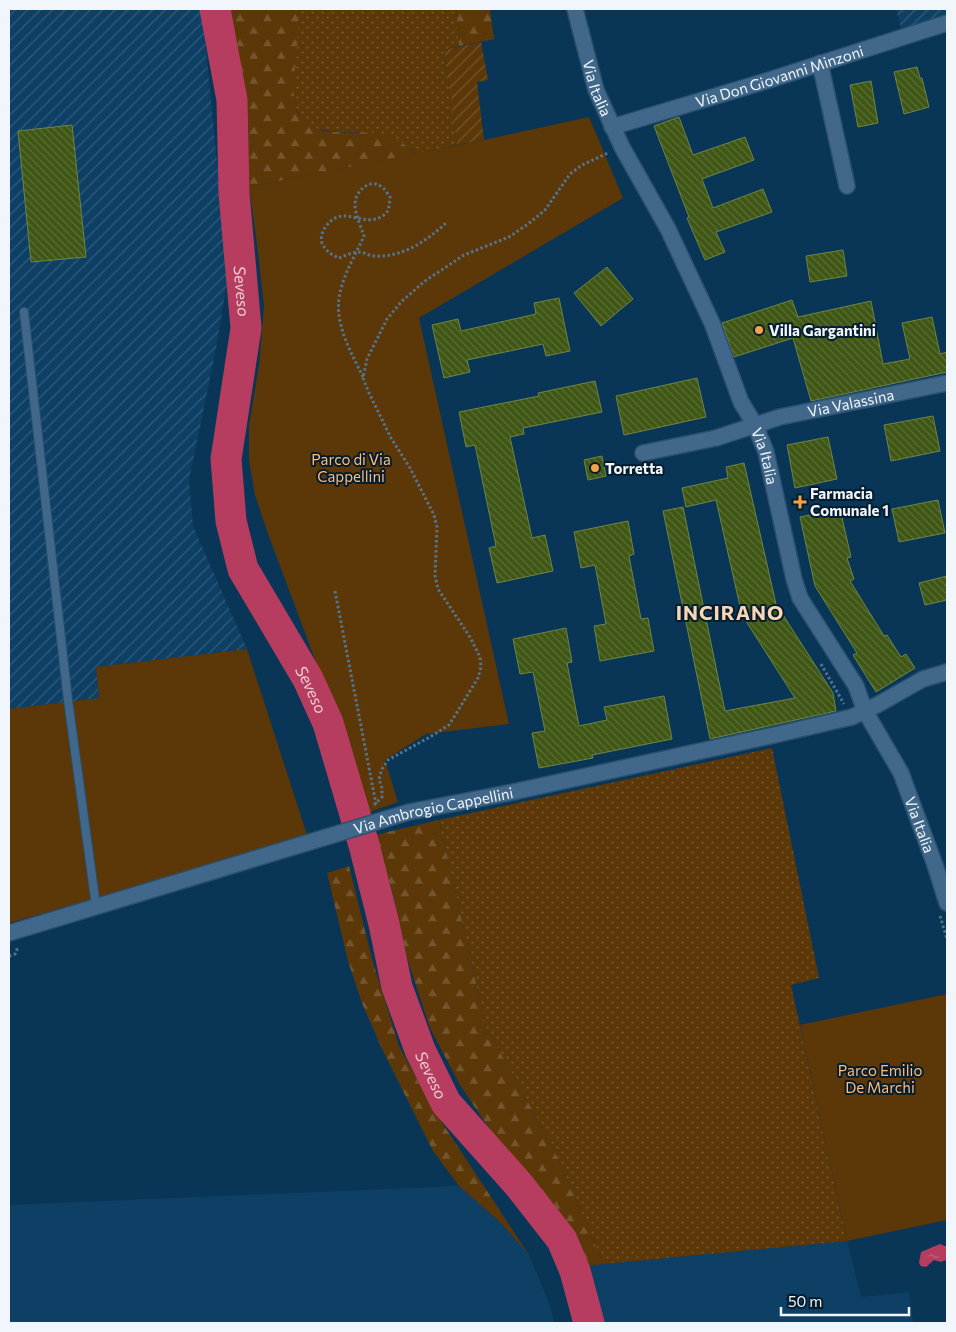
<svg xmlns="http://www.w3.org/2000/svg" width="956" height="1332" viewBox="0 0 956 1332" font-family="Commissioner,sans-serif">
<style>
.built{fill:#0e4065}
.industrial{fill:url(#industrial-furrows)}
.grass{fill:url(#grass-dots)}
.forest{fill:url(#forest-firs)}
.park{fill:#5c3708}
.garden{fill:url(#garden-furrows)}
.water{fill:url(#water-ripples)}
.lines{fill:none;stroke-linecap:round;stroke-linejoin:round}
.river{stroke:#b63d5f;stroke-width:31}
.building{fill:url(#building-back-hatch);stroke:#6d8646}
.lane-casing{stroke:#29506d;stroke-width:10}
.street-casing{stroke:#29506d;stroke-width:18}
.path{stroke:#54748c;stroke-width:3;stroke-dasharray:2.5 2.5;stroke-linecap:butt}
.lane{stroke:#41688b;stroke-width:8}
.street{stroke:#41688b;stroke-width:15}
.poi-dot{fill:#f4a344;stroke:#051c2f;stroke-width:2}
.labels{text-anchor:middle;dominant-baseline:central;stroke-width:4;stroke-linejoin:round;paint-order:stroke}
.street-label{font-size:15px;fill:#f0f6fb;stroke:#051c2f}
.poi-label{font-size:15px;font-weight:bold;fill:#f0f6fb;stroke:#051c2f;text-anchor:start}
.park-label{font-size:15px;fill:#febd79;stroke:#051c2f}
.water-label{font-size:16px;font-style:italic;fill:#edccd1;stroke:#051c2f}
.district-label{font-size:20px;font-weight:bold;letter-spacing:1px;fill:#f9d6b4;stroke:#051c2f}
</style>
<defs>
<pattern id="industrial-furrows" width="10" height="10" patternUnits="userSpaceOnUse" patternTransform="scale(1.25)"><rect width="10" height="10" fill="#0e4065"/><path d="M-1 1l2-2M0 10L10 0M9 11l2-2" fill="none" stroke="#315c7c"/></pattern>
<pattern id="grass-dots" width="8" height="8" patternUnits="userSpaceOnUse" patternTransform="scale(1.25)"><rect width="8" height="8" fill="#5c3708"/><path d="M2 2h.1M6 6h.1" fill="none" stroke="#74552d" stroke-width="1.8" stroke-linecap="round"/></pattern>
<pattern id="forest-firs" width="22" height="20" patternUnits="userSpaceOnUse" patternTransform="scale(1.25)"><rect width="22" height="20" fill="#5c3708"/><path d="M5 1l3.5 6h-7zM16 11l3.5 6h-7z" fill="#74552d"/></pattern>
<pattern id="garden-furrows" width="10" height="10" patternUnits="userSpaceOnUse" patternTransform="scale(1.25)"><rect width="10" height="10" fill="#5c3708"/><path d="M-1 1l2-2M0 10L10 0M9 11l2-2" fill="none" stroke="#74552d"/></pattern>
<pattern id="water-ripples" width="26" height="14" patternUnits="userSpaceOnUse" patternTransform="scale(1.25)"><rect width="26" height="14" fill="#b63d5f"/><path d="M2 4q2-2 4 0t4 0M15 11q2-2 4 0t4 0" fill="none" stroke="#c4637f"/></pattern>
<pattern id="building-back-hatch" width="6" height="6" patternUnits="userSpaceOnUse" patternTransform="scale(1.25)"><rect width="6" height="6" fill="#3f5614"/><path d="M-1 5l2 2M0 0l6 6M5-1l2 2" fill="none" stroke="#5b6f37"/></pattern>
</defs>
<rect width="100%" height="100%" fill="#093556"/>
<g class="built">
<polygon points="459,1186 501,1223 529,1255 550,1305 554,1323 9,1323 9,1205"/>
<polygon points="847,1241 861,1297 909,1292 913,1323 604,1323 583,1266"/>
</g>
<g class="industrial">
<polygon points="9,9 202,9 228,276 215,354 189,480 193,526 247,649 96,667 99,698 9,709"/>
<polygon points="896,9 947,9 947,17 902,32"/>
</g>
<g class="grass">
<polygon points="298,9 456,9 459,46 444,50 457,145 416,154 403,143 357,132 339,132 314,129 303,123 295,106 292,82 296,62"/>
<polygon points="772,748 819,978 791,985 847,1241 604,1264 550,1141 486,1027 439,820"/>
</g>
<g class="forest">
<path d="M226,9H298C298,26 298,45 296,62C294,78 292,87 295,104C302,144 355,128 384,134C396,137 407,146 416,154L249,187L246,125L239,72Z"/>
<polygon points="456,9 490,9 494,39 459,46"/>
<polygon points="439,820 486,1027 550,1141 604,1264 583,1266 566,1233 546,1202 493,1134 460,1085 430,1028 407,958 392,891 375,835"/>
<polygon points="349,866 372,959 399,1046 437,1115 529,1255 501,1223 459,1186 433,1151 383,1051 362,1003 348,961 327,873"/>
</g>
<g class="park">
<polygon points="589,117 623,198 419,318 509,724 426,734 385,760 398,802 367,813 327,692 267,531 255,495 249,460 249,426 259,365 264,306 257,244 249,187 484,140"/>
<polygon points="247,649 308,838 9,923 9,709 99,698 96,667"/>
<polygon points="947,994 947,1220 847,1241 800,1025"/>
</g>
<polygon class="garden" points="481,42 488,80 477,82 484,140 457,145 444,50"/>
<polygon class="water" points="940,1244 947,1247 946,1260 941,1262 934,1260 926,1267 921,1266 919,1263 921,1252"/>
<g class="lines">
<path class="river" id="s1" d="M215,9L232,100L234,193L246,328L226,459L231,521L243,569L308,679L328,723L364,845L384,924L397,987L420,1050L446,1103L519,1185L562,1240L575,1271L589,1323"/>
</g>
<g class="building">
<polygon points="917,67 920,78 922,78 929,107 904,114 894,72"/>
<polygon points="871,81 878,123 858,127 850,85"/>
<polygon points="679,117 693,155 745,137 754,160 702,179 713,208 763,189 772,212 716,232 725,252 705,260 687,218 689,217 654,126"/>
<polygon points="72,125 86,257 31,262 18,131"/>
<polygon points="843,250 847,276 810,282 806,256"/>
<polygon points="607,267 633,299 601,326 574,293"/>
<polygon points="559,298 570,351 546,356 543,344 467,360 470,372 444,378 432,325 458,319 461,331 536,314 534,303"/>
<polygon points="792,300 798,317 871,301 883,364 910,359 902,323 932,317 940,354 947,352 947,372 811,401 793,338 734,357 722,323"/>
<polygon points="697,378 706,417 624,435 616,396"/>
<polygon points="595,381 602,412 523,428 524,434 510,437 532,538 545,535 553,571 497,583 489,548 496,546 475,445 466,447 459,412 539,396 538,393"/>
<polygon points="933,416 940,451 891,461 884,425"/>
<polygon points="828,437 837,479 795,488 787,445"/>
<polygon points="602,456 606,476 588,480 584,460"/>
<polygon points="744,463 776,604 833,693 836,711 710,739 663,511 683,507 725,711 795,698 742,615 716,500 686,507 682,488 728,478 726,467"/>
<polygon points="938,500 945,533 899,542 892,509"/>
<polygon points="840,509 851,557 847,558 854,579 850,581 884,636 887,635 901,657 906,654 915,668 876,692 853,655 857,653 815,586 800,517"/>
<polygon points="628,521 634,554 629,556 641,619 648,618 654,651 600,661 594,626 606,624 595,565 581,568 574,532"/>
<polygon points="947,576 947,600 925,605 919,583"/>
<polygon points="566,628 572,662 567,663 579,726 607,720 604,707 664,696 672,739 592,755 593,758 539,768 532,733 545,731 533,672 520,674 513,639"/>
</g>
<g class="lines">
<defs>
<polyline id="lane" points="24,312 68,700 96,906"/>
<g id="street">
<path id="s2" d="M575,9L596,90L622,147L668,229L712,323L741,402L755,425L766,452L794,579L800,598L856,686L865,711L901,773L935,865L947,903"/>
<polyline points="820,63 847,186"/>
<path id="s3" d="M612,127L766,81L947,23"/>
<path id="s4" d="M643,453L716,438L780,417L947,383"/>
<path id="s5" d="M9,933L409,812L513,792L779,734L852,717L877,705L923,679L947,672"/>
</g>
</defs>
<use href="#lane" class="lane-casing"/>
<use href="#street" class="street-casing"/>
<g class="path">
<path d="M363,377C351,352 333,322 340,293C344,273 356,254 364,236C361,227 356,216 355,206C354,192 370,176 383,188C386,190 388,195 390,197C389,204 390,211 384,215C364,230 344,203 327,225C323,230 320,236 322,243C325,251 332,255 339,258C345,256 352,252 358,252C363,252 368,255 373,256C402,258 427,241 447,222"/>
<polyline points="335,591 376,804"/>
<polyline points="821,664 844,704"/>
<polyline points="374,805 382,797 382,788 379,779 382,769 388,760 430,737 449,725 478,678 481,667 480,657 470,637 438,589 435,576 437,527 434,515 410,468 391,438 369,393 363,378 367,359 387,319 402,301 425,281 464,255 509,237 528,224 545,210 570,174 582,165 608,153"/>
<polyline points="940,916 947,939"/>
<polyline points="9,956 15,954 17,950 16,947"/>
</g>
<use href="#lane" class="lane"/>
<use href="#street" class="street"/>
</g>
<g class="poi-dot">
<circle cx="759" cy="330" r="5"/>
<circle cx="595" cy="468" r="5"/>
<path d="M797.5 494.5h5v5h5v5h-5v5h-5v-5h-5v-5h5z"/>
</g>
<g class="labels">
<g class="street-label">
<text stroke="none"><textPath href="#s3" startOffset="175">Via Don Giovanni Minzoni</textPath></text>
<text stroke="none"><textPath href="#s2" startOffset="82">Via Italia</textPath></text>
<text stroke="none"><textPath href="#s4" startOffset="214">Via Valassina</textPath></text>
<text stroke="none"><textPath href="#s2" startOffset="488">Via Italia</textPath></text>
<text stroke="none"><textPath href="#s5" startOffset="442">Via Ambrogio Cappellini</textPath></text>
<text stroke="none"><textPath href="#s2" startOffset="892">Via Italia</textPath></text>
</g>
<g class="poi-label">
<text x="769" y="330">Villa Gargantini</text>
<text x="605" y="468">Torretta</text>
<text x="810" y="493">Farmacia<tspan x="810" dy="17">Comunale 1</tspan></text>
</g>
<g class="park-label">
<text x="351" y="459">Parco di Via<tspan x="351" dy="17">Cappellini</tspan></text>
<text x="880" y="1070">Parco Emilio<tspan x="880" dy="17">De Marchi</tspan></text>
</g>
<g class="water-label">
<text stroke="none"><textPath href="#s1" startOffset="284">Seveso</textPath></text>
<text stroke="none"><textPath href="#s1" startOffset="704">Seveso</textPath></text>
<text stroke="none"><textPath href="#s1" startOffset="1109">Seveso</textPath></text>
</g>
<g class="district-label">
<text x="730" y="612">INCIRANO</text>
</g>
</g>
<rect width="956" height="1332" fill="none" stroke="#f0f6fb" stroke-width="20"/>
<path d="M781 1307v8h128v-8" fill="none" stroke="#f0f6fb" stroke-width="2.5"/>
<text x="788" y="1307" font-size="15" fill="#f0f6fb" stroke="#051c2f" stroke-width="4" paint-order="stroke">50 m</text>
</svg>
